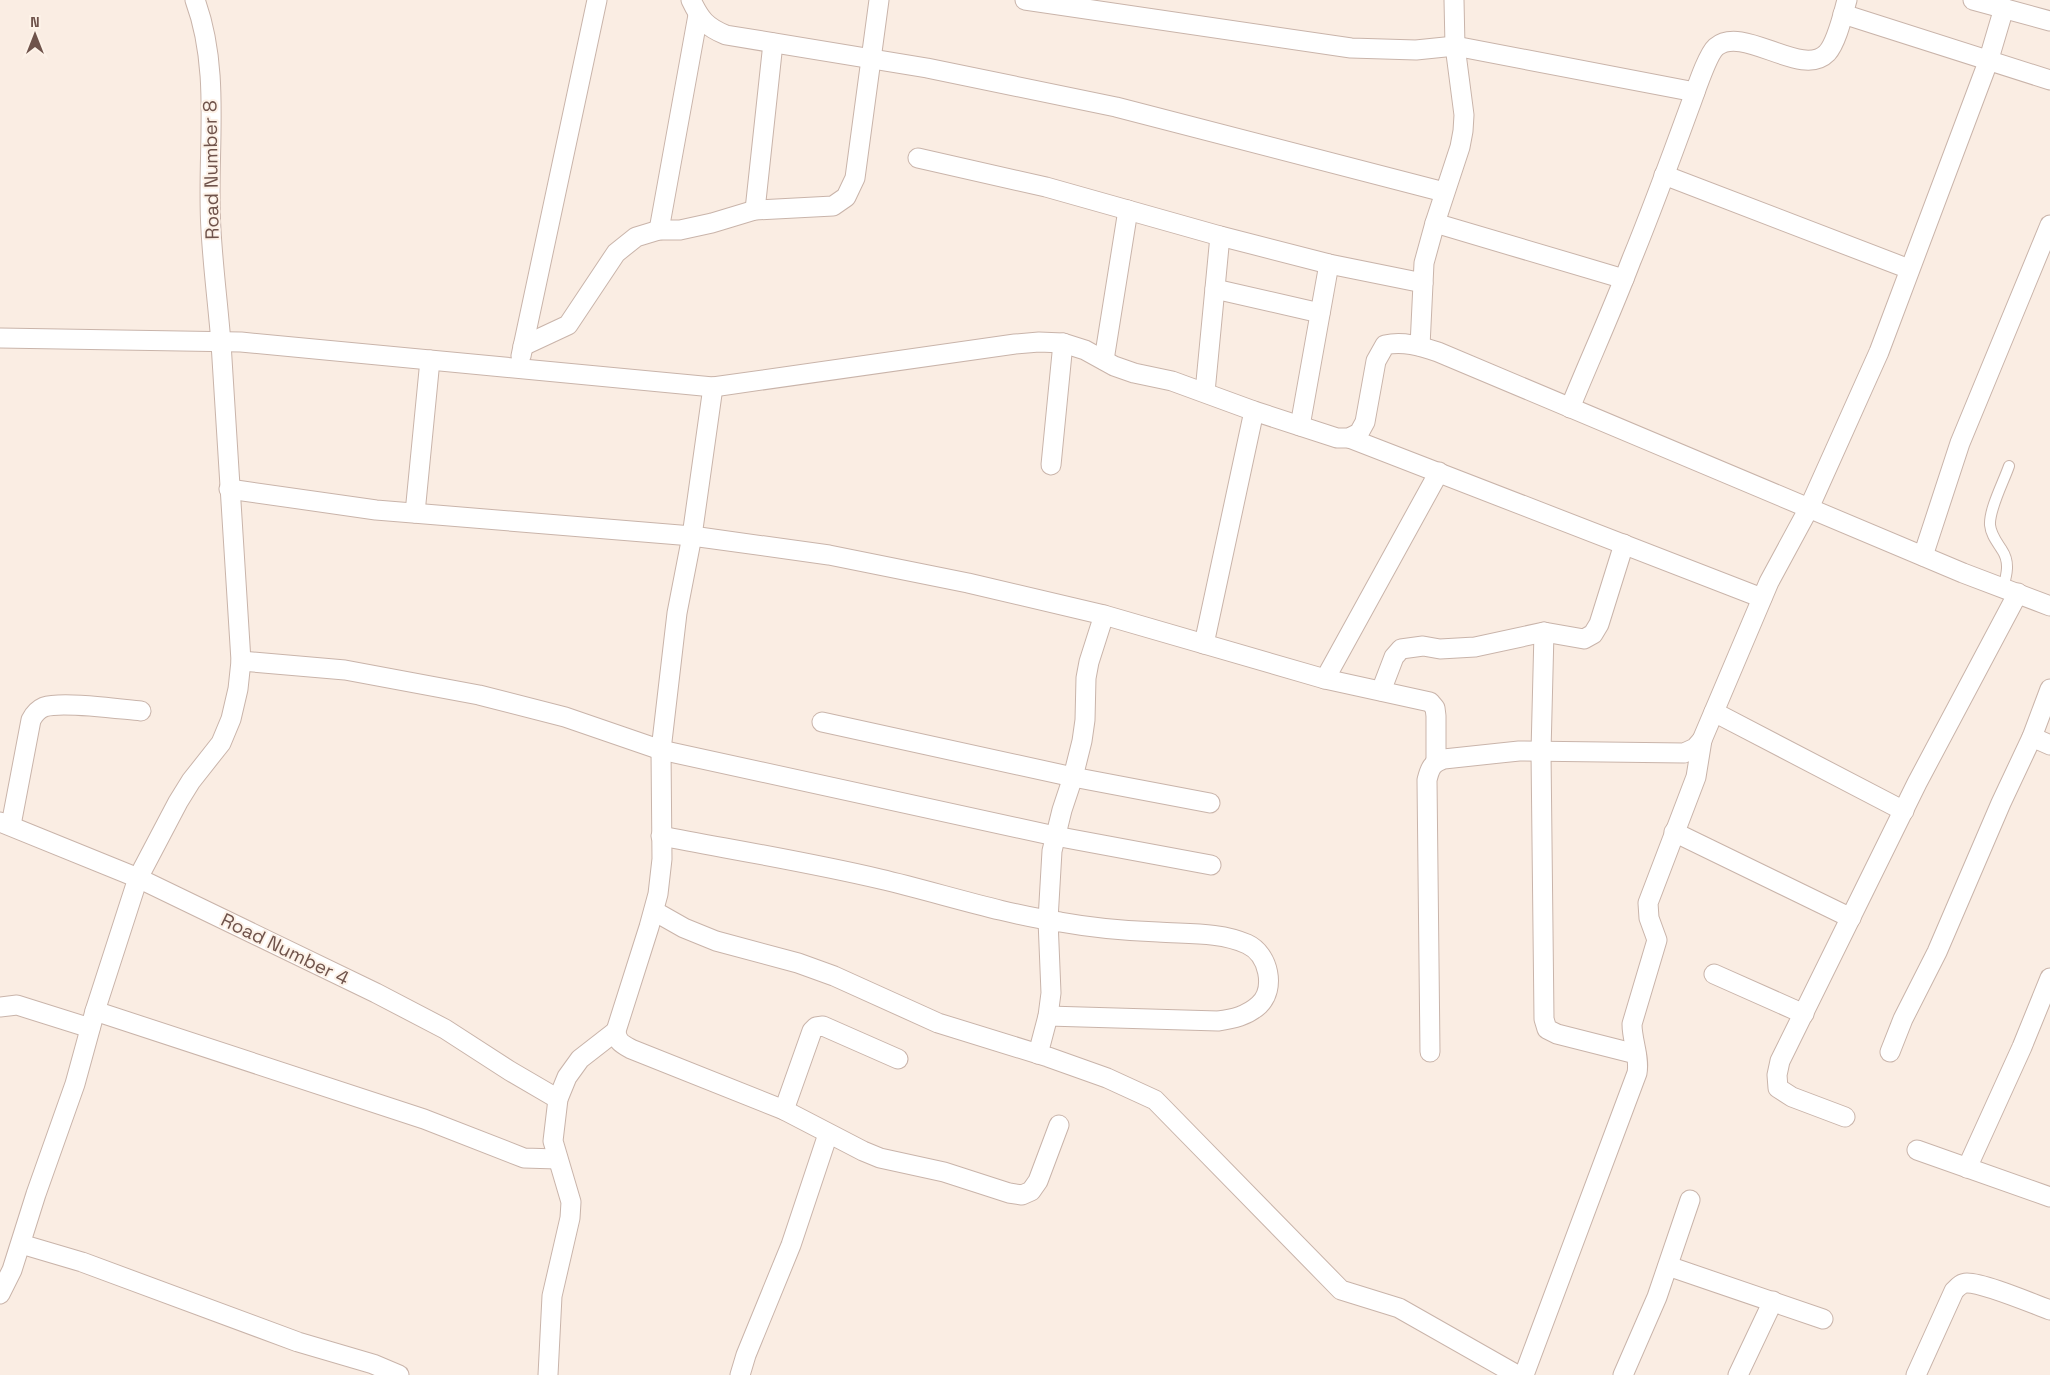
<svg xmlns="http://www.w3.org/2000/svg" width="2050" height="1375" viewBox="0 0 2050 1375" font-family="'Space Grotesk',sans-serif">
<style>
.lines{fill:none;stroke-linecap:round;stroke-linejoin:round}
.service-casing{stroke:#c9b4aa;stroke-width:12}
.minor-casing{stroke:#c9b4aa;stroke-width:21}
.service{stroke:#fff;stroke-width:10}
.minor{stroke:#fff;stroke-width:19}
.labels{text-anchor:middle;dominant-baseline:central;stroke-width:4;stroke-linejoin:round;paint-order:stroke}
.street-label{font-size:19px;fill:#6f534b;stroke:#fdf2e8}
</style>
<rect width="100%" height="100%" fill="#faede3"/>
<g class="lines">
<defs>
<path id="service" d="M2003,588C2007,574 2010,562 2002,550C1997,542 1991,535 1990,525C1989,509 2004,481 2009,466"/>
<g id="minor">
<path d="M691,0C700,19 706,27 726,35L927,68L1116,107L1444,192"/>
<polyline points="1025,0 1351,48 1416,50 1455,46 1695,92"/>
<polyline points="1973,0 2050,21"/>
<polyline points="1843,14 2050,80"/>
<polyline points="918,158 1046,187 1220,236 1329,264 1423,283"/>
<polyline points="1664,175 1909,269"/>
<polyline points="755,210 773,43"/>
<polyline points="1435,223 1624,279"/>
<polyline points="659,230 698,15"/>
<polyline points="1215,289 1320,313"/>
<path d="M0,338L241,342L713,387L1015,344L1039,342L1063,343L1085,350L1114,366L1134,373L1172,381L1254,411L1337,438H1349L1359,433L1365,422L1376,361L1385,345C1403,341 1420,346 1438,352L1963,573L2050,606"/>
<polyline points="523,346 568,325 616,253 636,237 659,230 680,230 712,223 755,210 833,206 846,197 855,178 879,0"/>
<polyline points="1420,346 1424,263 1435,223 1460,147 1463,131 1464,115 1455,46 1454,0"/>
<polyline points="521,356 597,0"/>
<polyline points="1104,360 1128,210"/>
<path d="M713,387L692,536L677,613L661,750L662,859L658,894L649,927L616,1031C617,1042 622,1044 631,1049L784,1110L863,1151L880,1158L944,1172L1009,1193L1022,1195L1031,1191L1038,1181L1059,1125"/>
<polyline points="1205,392 1220,236"/>
<path d="M1570,408C1590,359 1612,311 1631,261C1652,210 1671,158 1690,106C1695,93 1707,55 1716,47C1743,24 1802,79 1827,53C1837,42 1843,14 1847,0"/>
<polyline points="1300,426 1329,264"/>
<polyline points="1349,438 1762,598"/>
<polyline points="1051,465 1063,343"/>
<polyline points="229,489 376,510 692,536 829,555 968,583 1104,615 1325,679 1430,702 1435,708 1436,716 1436,762"/>
<polyline points="415,513 430,360"/>
<polyline points="1923,556 1960,443 2050,225"/>
<polyline points="1544,632 1541,752 1544,1019 1547,1029 1557,1034 1636,1054"/>
<polyline points="1204,644 1254,411"/>
<polyline points="241,661 345,670 479,695 565,717 661,750 1055,836 1211,865"/>
<polyline points="1325,679 1439,472"/>
<polyline points="1381,691 1394,657 1401,649 1423,646 1440,649 1475,647 1544,632 1584,639 1593,634 1599,624 1624,544"/>
<polyline points="1714,712 1904,811"/>
<polyline points="822,722 1073,777 1210,803"/>
<polyline points="2032,737 2050,745"/>
<polyline points="0,822 138,878 376,993 445,1029 510,1071 558,1099"/>
<path d="M11,825L31,720C34,714 37,710 44,707C62,701 119,709 141,711"/>
<polyline points="1674,832 1851,918"/>
<path d="M661,836C734,850 808,862 880,879C940,893 999,913 1060,922C1093,928 1125,931 1158,932C1187,934 1221,932 1247,944C1269,954 1276,989 1259,1005C1247,1016 1233,1019 1218,1021L1048,1016"/>
<polyline points="654,911 684,928 716,941 798,963 834,976 938,1023 1048,1057 1107,1078 1155,1100 1341,1290 1399,1308 1517,1375"/>
<polyline points="1714,974 1804,1014"/>
<polyline points="0,1007 17,1005 90,1028"/>
<polyline points="95,1011 424,1119 524,1158 557,1159"/>
<path d="M1430,1052L1427,780C1430,768 1432,763 1444,759L1519,751L1684,753L1695,748L1702,740L1769,582L1809,508L1879,352L1988,62L2004,8"/>
<polyline points="1890,1052 1903,1019 1937,952 2001,803 2032,737 2050,689"/>
<polyline points="1038,1054 1048,1016 1051,993 1048,920 1052,851 1062,810 1073,777 1082,741 1085,720 1086,678 1089,662 1104,615"/>
<polyline points="784,1110 812,1031 816,1027 823,1026 898,1059"/>
<polyline points="1845,1117 1792,1097 1778,1088 1777,1075 1780,1061 1917,783 2018,593"/>
<polyline points="1917,1150 2050,1197"/>
<polyline points="1967,1168 2022,1047 2050,978"/>
<polyline points="21,1244 82,1262 298,1342 373,1364 399,1375"/>
<polyline points="1668,1266 1823,1319"/>
<path d="M0,1294L12,1270L36,1194L75,1084L95,1011L138,878L178,802L191,781L221,743L231,719L238,689L241,661C234,555 228,449 221,343C218,305 213,267 211,230C206,154 222,73 195,0"/>
<polyline points="548,1375 552,1296 570,1218 571,1202 553,1141 558,1099 567,1077 580,1059 616,1031"/>
<polyline points="740,1375 746,1355 791,1245 828,1134"/>
<path d="M1524,1375L1637,1073C1640,1057 1632,1041 1632,1024L1657,940L1649,918L1648,903L1696,777L1702,740"/>
<polyline points="1623,1375 1657,1297 1690,1200"/>
<polyline points="1738,1375 1773,1301"/>
<path d="M1916,1375L1954,1291C1958,1287 1961,1283 1967,1283C1984,1283 2031,1303 2050,1310"/>
</g>
</defs>
<use href="#service" class="service-casing"/>
<use href="#minor" class="minor-casing"/>
<use href="#service" class="service"/>
<use href="#minor" class="minor"/>
</g>
<g class="labels">
<g class="street-label">
<text transform="translate(211 170) rotate(-91)">Road Number 8</text>
<text transform="translate(285 949) rotate(26)">Road Number 4</text>
</g>
</g>
<g transform="translate(35 35)" stroke="#fdf2e8" stroke-width="4" paint-order="stroke">
<path d="M0-4L9 19L0 12L-9 19Z" fill="#6f534b"/>
<text y="-8" font-size="14" font-weight="bold" text-anchor="middle" fill="#6f534b">N</text>
</g>
</svg>
